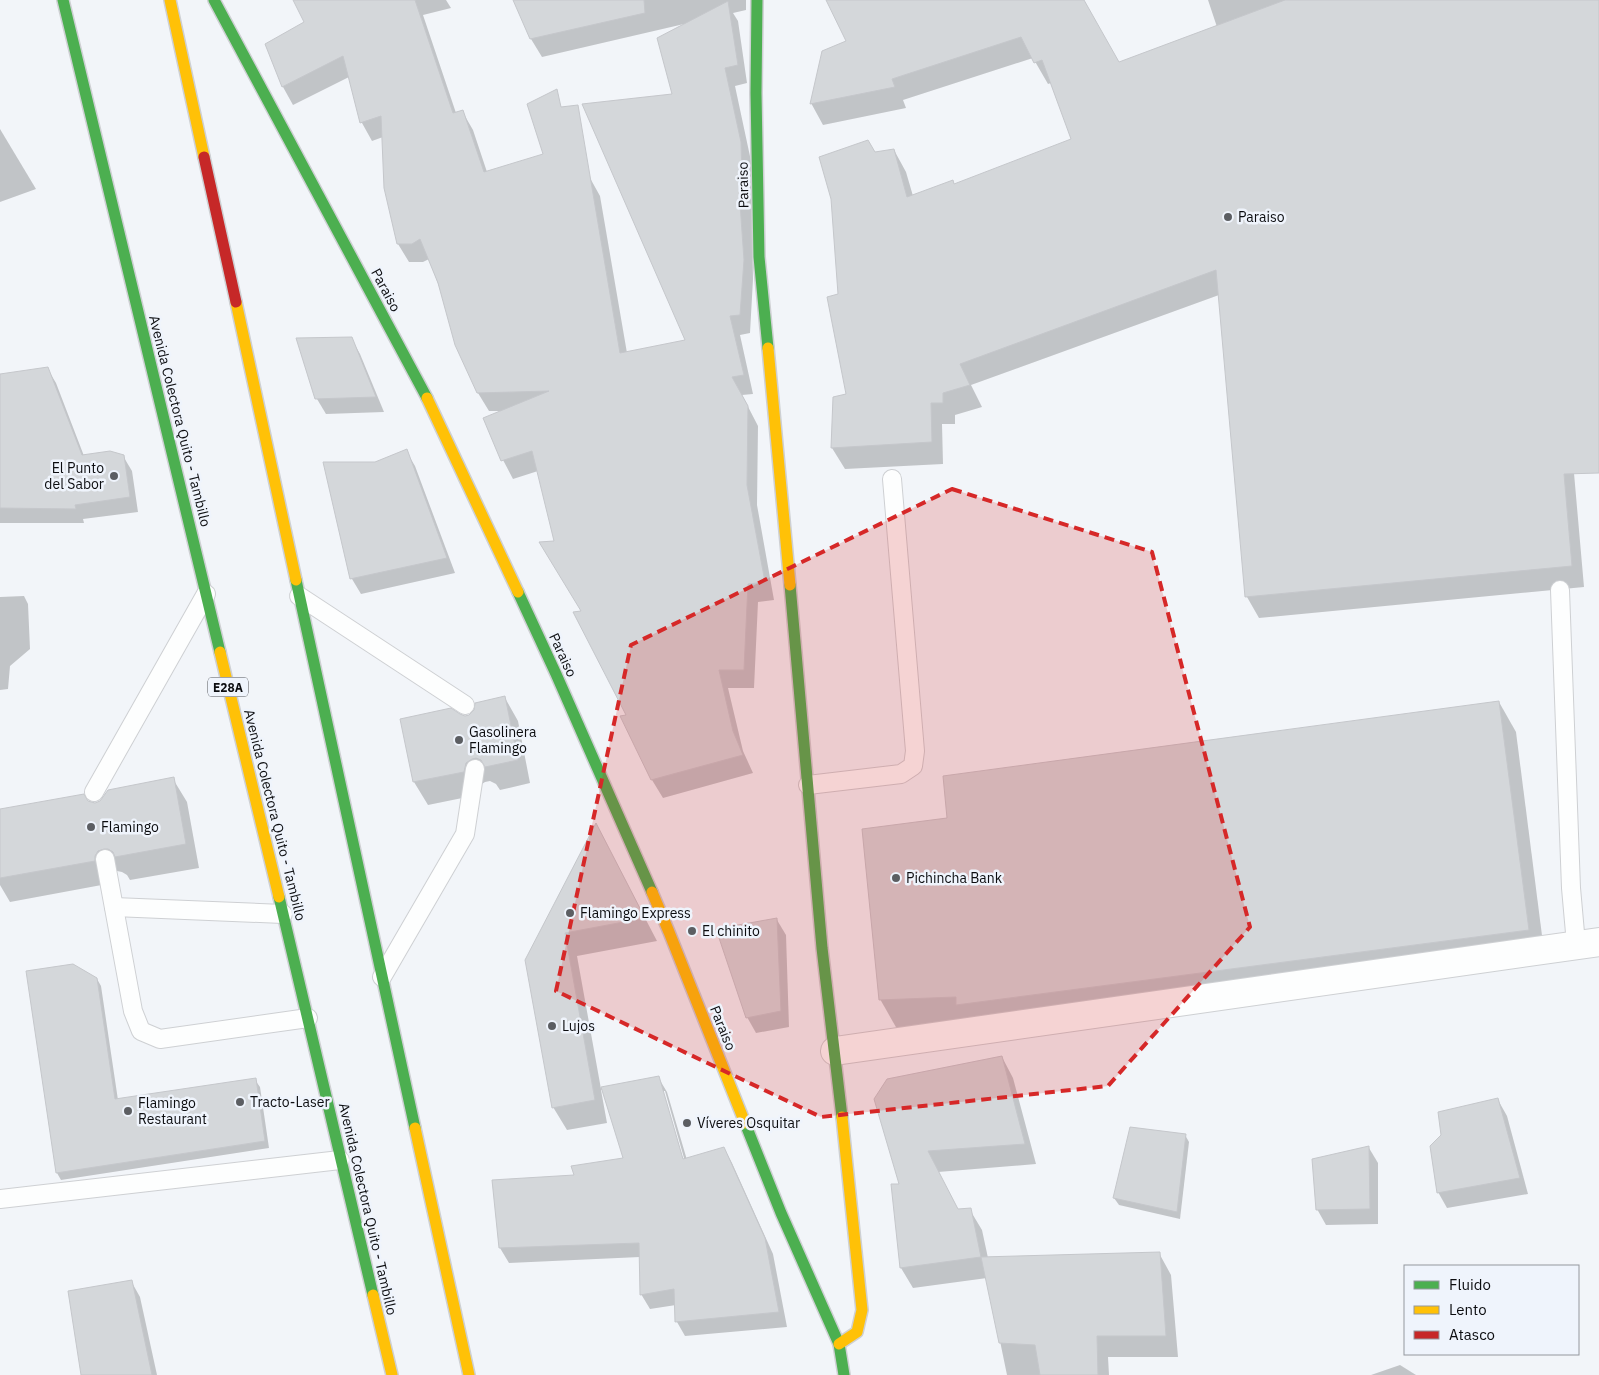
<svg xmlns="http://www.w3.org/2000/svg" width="1599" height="1375" viewBox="0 0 1599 1375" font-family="'IBM Plex Sans',sans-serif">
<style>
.shadow{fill:#0003;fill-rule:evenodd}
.building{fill:#d4d7da;stroke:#c5c7cb}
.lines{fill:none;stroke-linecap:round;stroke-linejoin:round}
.lane-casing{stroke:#ced0d3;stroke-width:20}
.street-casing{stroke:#ced0d3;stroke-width:30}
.fast-casing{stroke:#ced0d3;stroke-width:14}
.slow-casing{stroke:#ced0d3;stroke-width:14}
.jam-casing{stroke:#ced0d3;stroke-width:14}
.lane{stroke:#fdfefe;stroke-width:18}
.street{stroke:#fdfefe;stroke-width:28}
.fast{stroke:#4caf50;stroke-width:11}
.slow{stroke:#ffc107;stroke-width:11}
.jam{stroke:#c62828;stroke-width:11}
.marked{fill:#d62828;fill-opacity:0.2;stroke:#d62828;stroke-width:4;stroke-dasharray:10 6;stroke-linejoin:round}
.poi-dot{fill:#5c5e62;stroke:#eff4fc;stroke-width:2}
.labels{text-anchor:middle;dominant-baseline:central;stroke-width:5;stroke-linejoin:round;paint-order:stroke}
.shield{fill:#eff4fc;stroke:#505257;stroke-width:1}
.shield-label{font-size:12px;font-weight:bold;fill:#0c0d10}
.street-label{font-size:14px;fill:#0c0d10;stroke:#eff4fc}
.poi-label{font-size:14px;fill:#0c0d10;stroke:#eff4fc;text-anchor:start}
</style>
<rect width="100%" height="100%" fill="#f2f5f9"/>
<g class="shadow">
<polygon points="294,0 446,0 451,8 423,15 456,113 462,111 473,130 487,172 590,178 600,196 627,353 687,341 674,95 684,24 542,57 531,39 515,0 746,0 746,10 733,13 738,21 747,83 735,86 751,161 753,279 750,333 740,335 753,394 742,395 758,426 757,505 774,600 758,602 754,688 728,688 743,751 753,773 663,798 652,780 628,715 582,612 555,542 538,471 513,479 503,460 503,411 489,411 478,393 429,259 423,262 409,262 398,244 383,137 372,141 362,123 349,77 293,105 283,87 267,45 306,23"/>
<polygon points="827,0 1083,0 1119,64 1217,27 1208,0 1599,0 1599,380 1566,382 1584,587 1259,618 1247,597 1219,295 971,385 982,407 955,415 955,424 942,424 943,464 845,469 832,448 834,398 847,394 839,295 875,154 894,150 906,172 913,196 955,186 1073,140 1051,83 1048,84 1033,58 903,100 906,108 823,125 811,103 848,42"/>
<polygon points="0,129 36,189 0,202"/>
<polygon points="351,338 360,354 384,412 326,414 317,399"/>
<polygon points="47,368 56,383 84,456 123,456 132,471 138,512 83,519 84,523 0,523 0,376"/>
<polygon points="406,451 415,466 455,573 361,594 352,579 325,463 375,464"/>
<polygon points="24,596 28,604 30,649 10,666 8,689 0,690 0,597"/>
<polygon points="505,698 518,721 530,783 500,790 496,784 490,781 485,782 479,786 477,795 428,805 414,782 401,720 470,716"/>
<polygon points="1499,702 1516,732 1545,959 897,1029 880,999 949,819"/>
<polygon points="173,779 187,802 199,868 130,880 127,875 122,872 117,871 111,874 107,884 10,902 0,885 0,810 88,802 95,804"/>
<path d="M597,826L657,941L577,956L601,1089L658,1077L667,1092L687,1160L724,1148L732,1163L773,1254L787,1327L685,1336L677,1322L676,1305L650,1309L641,1294L640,1257L509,1263L500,1248L576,1176L624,1160L603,1089L601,1090L607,1123L567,1130L553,1107L527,961ZM662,1091H665L686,1165L684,1166Z"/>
<polygon points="777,920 786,935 789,1027 756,1033 747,1017"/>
<polygon points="97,979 101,986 118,1100 255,1080 260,1087 269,1148 61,1180 57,1173"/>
<polygon points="1002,1057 1013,1078 1036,1164 938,1172 958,1210 970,1210 982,1230 988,1258 1159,1253 1171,1275 1178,1357 1108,1357 1109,1375 1007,1375 987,1278 913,1288 901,1268 901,1185"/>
<polygon points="1498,1100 1507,1116 1528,1194 1447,1208 1438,1192"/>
<polygon points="1185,1135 1189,1142 1180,1219 1119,1205 1114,1198"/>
<polygon points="1369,1148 1378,1163 1378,1224 1326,1225 1317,1209"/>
<polygon points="131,1281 140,1297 157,1375 83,1375"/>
<polygon points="1400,1365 1416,1375 1371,1375"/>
</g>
<g class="building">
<polygon points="293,0 415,0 453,113 463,110 484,172 543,154 527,104 557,89 561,107 578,105 620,353 685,340 582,104 672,94 657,38 728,1 738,65 725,68 741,142 742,180 740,204 744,260 740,315 730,316 744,375 732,377 748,406 747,485 765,582 748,584 744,670 719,670 733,731 743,755 651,780 620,716 626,715 573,612 581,611 539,542 554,541 532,451 501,461 483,418 549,391 477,393 455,345 438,283 420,239 412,244 397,244 384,188 381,116 360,123 343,56 282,87 265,44 304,22"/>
<polygon points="513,0 644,0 645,13 530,39"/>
<polygon points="826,0 1084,0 1119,62 1285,0 1599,0 1599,473 1564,474 1572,566 1245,597 1216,270 960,364 970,385 943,393 943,403 931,403 932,442 831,448 833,397 846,394 827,297 838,294 831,199 819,157 868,140 875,152 894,149 907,197 953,180 954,184 1071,139 1042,60 1034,63 1021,37 892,79 895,87 810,104 822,51 846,41"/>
<polygon points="352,337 376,397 315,399 296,338"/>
<polygon points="48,367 82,455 110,451 124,455 130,497 75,505 76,509 0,508 0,374"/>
<polygon points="407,449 447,558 350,579 323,462 375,462"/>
<polygon points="505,696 518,760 485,767 481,760 476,758 472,759 466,763 464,772 413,782 400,719 451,708 460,714 465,716 469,715 474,710 475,703"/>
<polygon points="1499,701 1529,930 956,1005 956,997 879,1000 862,829 947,818 943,776"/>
<polygon points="174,777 186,844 115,857 113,852 108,849 104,849 98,851 95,856 95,861 0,878 0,809 84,794 88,801 95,803 100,801 108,790"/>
<polygon points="596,823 645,918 565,933 595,1100 552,1108 525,960"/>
<polygon points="777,918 781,1011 746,1018 716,929"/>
<polygon points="73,964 97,978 115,1099 256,1078 265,1141 56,1173 26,971"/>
<polygon points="1002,1056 1025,1144 928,1151 958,1209 971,1208 981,1257 900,1268 891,1184 899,1184 874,1099 887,1079"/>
<polygon points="659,1076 683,1159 724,1147 765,1238 779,1312 675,1322 674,1289 640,1295 639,1243 499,1248 492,1180 574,1175 571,1166 623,1158 601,1087"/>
<polygon points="1498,1098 1520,1178 1437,1193 1430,1146 1441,1135 1438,1112"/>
<polygon points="1130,1127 1186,1134 1177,1212 1113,1198"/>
<polygon points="1369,1146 1370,1209 1316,1210 1312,1159"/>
<polygon points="1160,1252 1166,1336 1097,1336 1098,1375 1040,1375 1035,1345 999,1343 981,1257"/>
<polygon points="132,1280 152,1375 81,1375 68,1291"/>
</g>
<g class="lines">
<defs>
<g id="lane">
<polyline points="1560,590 1571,888 1576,944"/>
<polyline points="299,596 465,705"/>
<polyline points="808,785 901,774 913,766 915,751 892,479"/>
<polyline points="94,792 206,594"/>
<polyline points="105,859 133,1011 141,1031 160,1039 308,1018"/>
<polyline points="114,907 283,914"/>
<polyline points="382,977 465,834 475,769"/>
<polyline points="0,1199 340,1160"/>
</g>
<polyline id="street" points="835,1051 1599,942"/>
<g id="fast">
<polyline points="63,0 220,652"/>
<polyline points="214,0 427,398"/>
<polyline points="757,0 756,93 759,257 768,348"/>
<polyline points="296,580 415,1128"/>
<polyline points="790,585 822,948 842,1117"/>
<polyline points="518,592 556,674 652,892"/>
<polyline points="279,897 373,1295"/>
<polyline points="745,1123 781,1213 839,1344 844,1375"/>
</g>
<g id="slow">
<polyline points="170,0 204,157"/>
<polyline points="236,302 296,580"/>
<polyline points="768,348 790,585"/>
<polyline points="427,398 518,592"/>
<polyline points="220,652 279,897"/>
<polyline points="652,892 669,932 745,1123"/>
<polyline points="415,1128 469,1375"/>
<polyline points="373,1295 392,1375"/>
<polyline points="839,1344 857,1332 862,1310 842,1117"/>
</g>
<polyline id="jam" points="204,157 236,302"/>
</defs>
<use href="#lane" class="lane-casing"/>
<use href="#street" class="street-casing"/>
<use href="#fast" class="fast-casing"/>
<use href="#slow" class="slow-casing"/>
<use href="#jam" class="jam-casing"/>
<use href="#lane" class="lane"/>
<use href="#street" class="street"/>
<use href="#fast" class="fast"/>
<use href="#slow" class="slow"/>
<use href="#jam" class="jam"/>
</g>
<path class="marked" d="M952,489L1152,552L1250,927L1108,1086L821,1117L556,991L631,645Z"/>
<g class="poi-dot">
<circle cx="1228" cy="217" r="5"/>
<circle cx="114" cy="476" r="5"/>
<circle cx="459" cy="740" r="5"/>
<circle cx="91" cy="827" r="5"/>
<circle cx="896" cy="878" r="5"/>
<circle cx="570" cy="913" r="5"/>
<circle cx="692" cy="931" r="5"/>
<circle cx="552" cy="1026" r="5"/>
<circle cx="240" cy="1102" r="5"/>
<circle cx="128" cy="1111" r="5"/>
<circle cx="687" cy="1123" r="5"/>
</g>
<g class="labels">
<rect class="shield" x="208" y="677.5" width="40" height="19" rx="4"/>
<g class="shield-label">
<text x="228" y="687">E28A</text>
</g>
<g class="street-label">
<text transform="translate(743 185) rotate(-91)">Paraiso</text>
<text transform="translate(386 290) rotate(62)">Paraiso</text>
<text transform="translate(180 421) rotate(76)">Avenida Colectora Quito - Tambillo</text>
<text transform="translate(563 655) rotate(65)">Paraiso</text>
<text transform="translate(275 815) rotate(76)">Avenida Colectora Quito - Tambillo</text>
<text transform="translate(723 1028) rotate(68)">Paraiso</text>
<text transform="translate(368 1209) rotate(77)">Avenida Colectora Quito - Tambillo</text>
</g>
<g class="poi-label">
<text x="1238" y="217">Paraiso</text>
<text x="104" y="468" text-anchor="end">El Punto<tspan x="104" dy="16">del Sabor</tspan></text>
<text x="469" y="732">Gasolinera<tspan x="469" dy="16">Flamingo</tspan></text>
<text x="101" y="827">Flamingo</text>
<text x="906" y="878">Pichincha Bank</text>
<text x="580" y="913">Flamingo Express</text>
<text x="702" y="931">El chinito</text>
<text x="562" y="1026">Lujos</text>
<text x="250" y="1102">Tracto-Laser</text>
<text x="138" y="1103">Flamingo<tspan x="138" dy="16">Restaurant</tspan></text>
<text x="697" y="1123">Víveres Osquitar</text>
</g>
</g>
<rect x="1404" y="1265" width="175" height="90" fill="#eff4fc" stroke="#94989e"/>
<rect x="1414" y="1281" width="25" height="8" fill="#4caf50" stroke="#94989e"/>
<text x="1449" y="1290" font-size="15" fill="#0c0d10">Fluido</text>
<rect x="1414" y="1306" width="25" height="8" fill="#ffc107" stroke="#94989e"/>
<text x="1449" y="1315" font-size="15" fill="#0c0d10">Lento</text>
<rect x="1414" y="1331" width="25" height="8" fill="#c62828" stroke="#94989e"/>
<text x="1449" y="1340" font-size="15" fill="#0c0d10">Atasco</text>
</svg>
